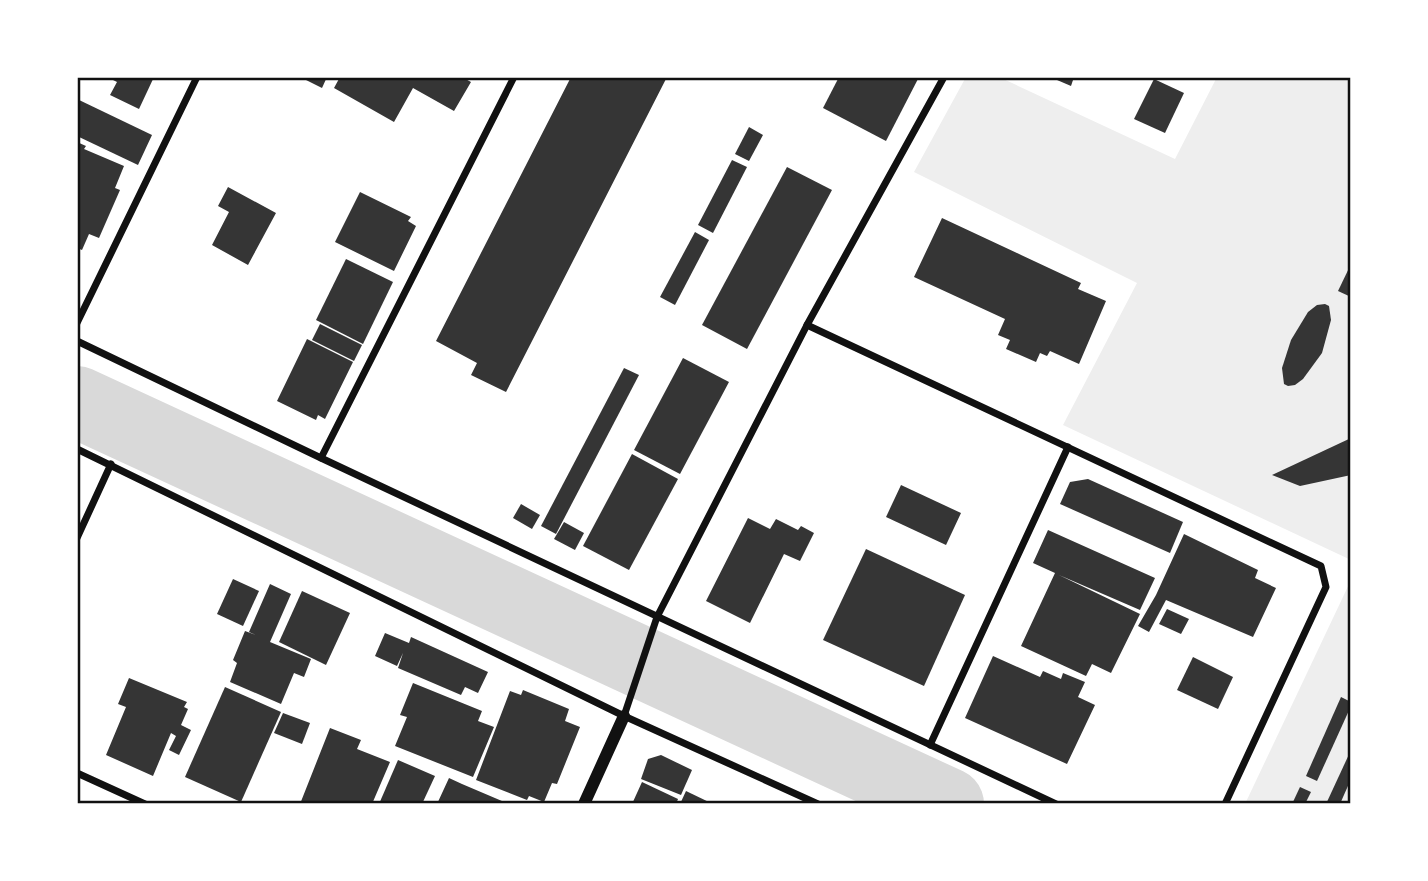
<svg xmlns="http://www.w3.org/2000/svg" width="1428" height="881" viewBox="0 0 1428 881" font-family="Helvetica,sans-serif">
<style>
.green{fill:#eee}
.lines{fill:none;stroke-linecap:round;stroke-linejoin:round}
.river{stroke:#d9d9d9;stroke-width:72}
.building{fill:#353535}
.minor{stroke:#111;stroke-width:7}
.tertiary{stroke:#111;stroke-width:12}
.neatline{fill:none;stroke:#111;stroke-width:2.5}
</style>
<rect width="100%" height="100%" fill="#fff"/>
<g class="green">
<polygon points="966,77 999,77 1175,159 1217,77 1351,77 1351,560 1063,425 1137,283 914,172"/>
<polygon points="1351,580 1351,804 1245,804"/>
</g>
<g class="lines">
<polyline class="river" points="77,402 948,804"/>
</g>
<g class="building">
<polygon points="107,77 154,77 139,109 110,95 117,82"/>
<polygon points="300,77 327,77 322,88"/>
<polygon points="340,77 462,77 471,82 454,111 413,88 394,122 334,88"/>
<polygon points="571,77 667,77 506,392 471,375 477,363 436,341"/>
<polygon points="839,77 919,77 886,141 823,108"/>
<polygon points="1050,77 1074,77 1071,86"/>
<polygon points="1154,79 1184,93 1165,133 1134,119"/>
<polygon points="77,99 152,135 138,165 77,136"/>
<polygon points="749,127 763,135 749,161 735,154"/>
<polygon points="77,142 86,146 84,149 124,166 115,188 120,190 99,238 89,234 82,250 77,248"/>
<polygon points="732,160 747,167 713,233 698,225"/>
<polygon points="787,167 832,190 747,349 702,325"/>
<polygon points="228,187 276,213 248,265 212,245 229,212 218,206"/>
<polygon points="360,192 411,217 408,221 416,226 394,271 335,242"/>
<polygon points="942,218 1081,283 1078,289 1106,301 1079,364 1050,351 1047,356 1040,353 1036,362 1006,349 1010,340 998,335 1005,319 914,277"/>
<polygon points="695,232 709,240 675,305 660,297"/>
<polygon points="346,259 393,282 363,344 316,320"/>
<polygon points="1351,264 1351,297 1338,291"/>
<polygon points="1325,304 1329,306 1331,320 1322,353 1303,379 1295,385 1288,386 1284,384 1282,368 1291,340 1308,312 1317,305"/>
<polygon points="320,324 362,345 354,361 312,340"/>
<polygon points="307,339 353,362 325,419 318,415 316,420 277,401"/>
<polygon points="683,358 729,382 680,474 634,450"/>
<polygon points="624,368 639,375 556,534 541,526"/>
<polygon points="1351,438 1351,475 1300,486 1272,475"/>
<polygon points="632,454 678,479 629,570 583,546"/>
<polygon points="1088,479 1183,522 1170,553 1060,504 1070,482"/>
<polygon points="901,485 961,513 946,545 886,517"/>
<polygon points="521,504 540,515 532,529 513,518"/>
<polygon points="748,518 770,529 776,519 798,530 801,526 814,533 800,561 784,554 750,623 706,601"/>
<polygon points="564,522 584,533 575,550 554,539"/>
<polygon points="1048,530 1155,578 1140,610 1059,575 1140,614 1111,673 1092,664 1086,676 1021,646 1055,573 1033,563"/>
<polygon points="1184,534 1258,570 1255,578 1276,588 1253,637 1166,600 1149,632 1138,626 1156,595"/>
<polygon points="866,549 965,595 924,686 823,640"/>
<polygon points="233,579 259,591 243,626 217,614"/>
<polygon points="270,584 291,594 270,642 311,659 304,677 294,673 281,704 230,682 237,663 233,660 245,631 256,635 249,632"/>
<polygon points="302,591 350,613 326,665 279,642"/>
<polygon points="1167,609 1189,619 1181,634 1159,624"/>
<polygon points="385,633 409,643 411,637 488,672 478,693 465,687 461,695 398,668 403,653 397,666 375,656"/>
<polygon points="993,656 1040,677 1043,671 1061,679 1063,673 1085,682 1078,697 1095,705 1067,764 965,718"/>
<polygon points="1193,657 1233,677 1218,709 1177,690"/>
<polygon points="129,678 187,702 184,707 188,709 181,725 191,730 179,755 169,750 176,736 171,733 153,776 106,755 126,707 118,704"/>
<polygon points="413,683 482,711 478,721 494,727 473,777 395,746 407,717 400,715"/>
<polygon points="225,687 281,712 241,802 185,777"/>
<polygon points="523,690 569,709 565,721 580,727 557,784 552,783 544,802 529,796 527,800 476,780 510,691 521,695"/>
<polygon points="1341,697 1351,702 1351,706 1317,781 1306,776"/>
<polygon points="283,713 310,723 302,744 274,733"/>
<polygon points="330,728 361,740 357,749 390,762 372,804 300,804"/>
<polygon points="1351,750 1351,779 1340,804 1326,804"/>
<polygon points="661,755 692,770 681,795 641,779 648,759"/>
<polygon points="398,760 435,776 422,804 379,804"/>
<polygon points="449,778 462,784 509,804 437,804"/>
<polygon points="642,782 678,799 676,804 632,804"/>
<polygon points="1300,787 1311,792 1305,804 1292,804"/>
<polygon points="686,791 713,804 680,804"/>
</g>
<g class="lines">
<g class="minor">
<polyline points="77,323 197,77"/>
<polyline points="807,325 1321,566 1326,587 1225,804"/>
<polyline points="77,341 321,458 1056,804"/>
<polyline points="77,449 624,716 818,804"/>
<polyline points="321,458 514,77"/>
<polyline points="77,538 111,464"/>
<polyline points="624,716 657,617 807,325 944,77"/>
<polyline points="930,745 1068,447"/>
<polyline points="77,773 145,804"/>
</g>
<polyline class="tertiary" points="584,804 624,716"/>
</g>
<rect width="1428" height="881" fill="none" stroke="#ffffff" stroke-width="158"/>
<rect x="79" y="79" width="1270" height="723" class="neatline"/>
</svg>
